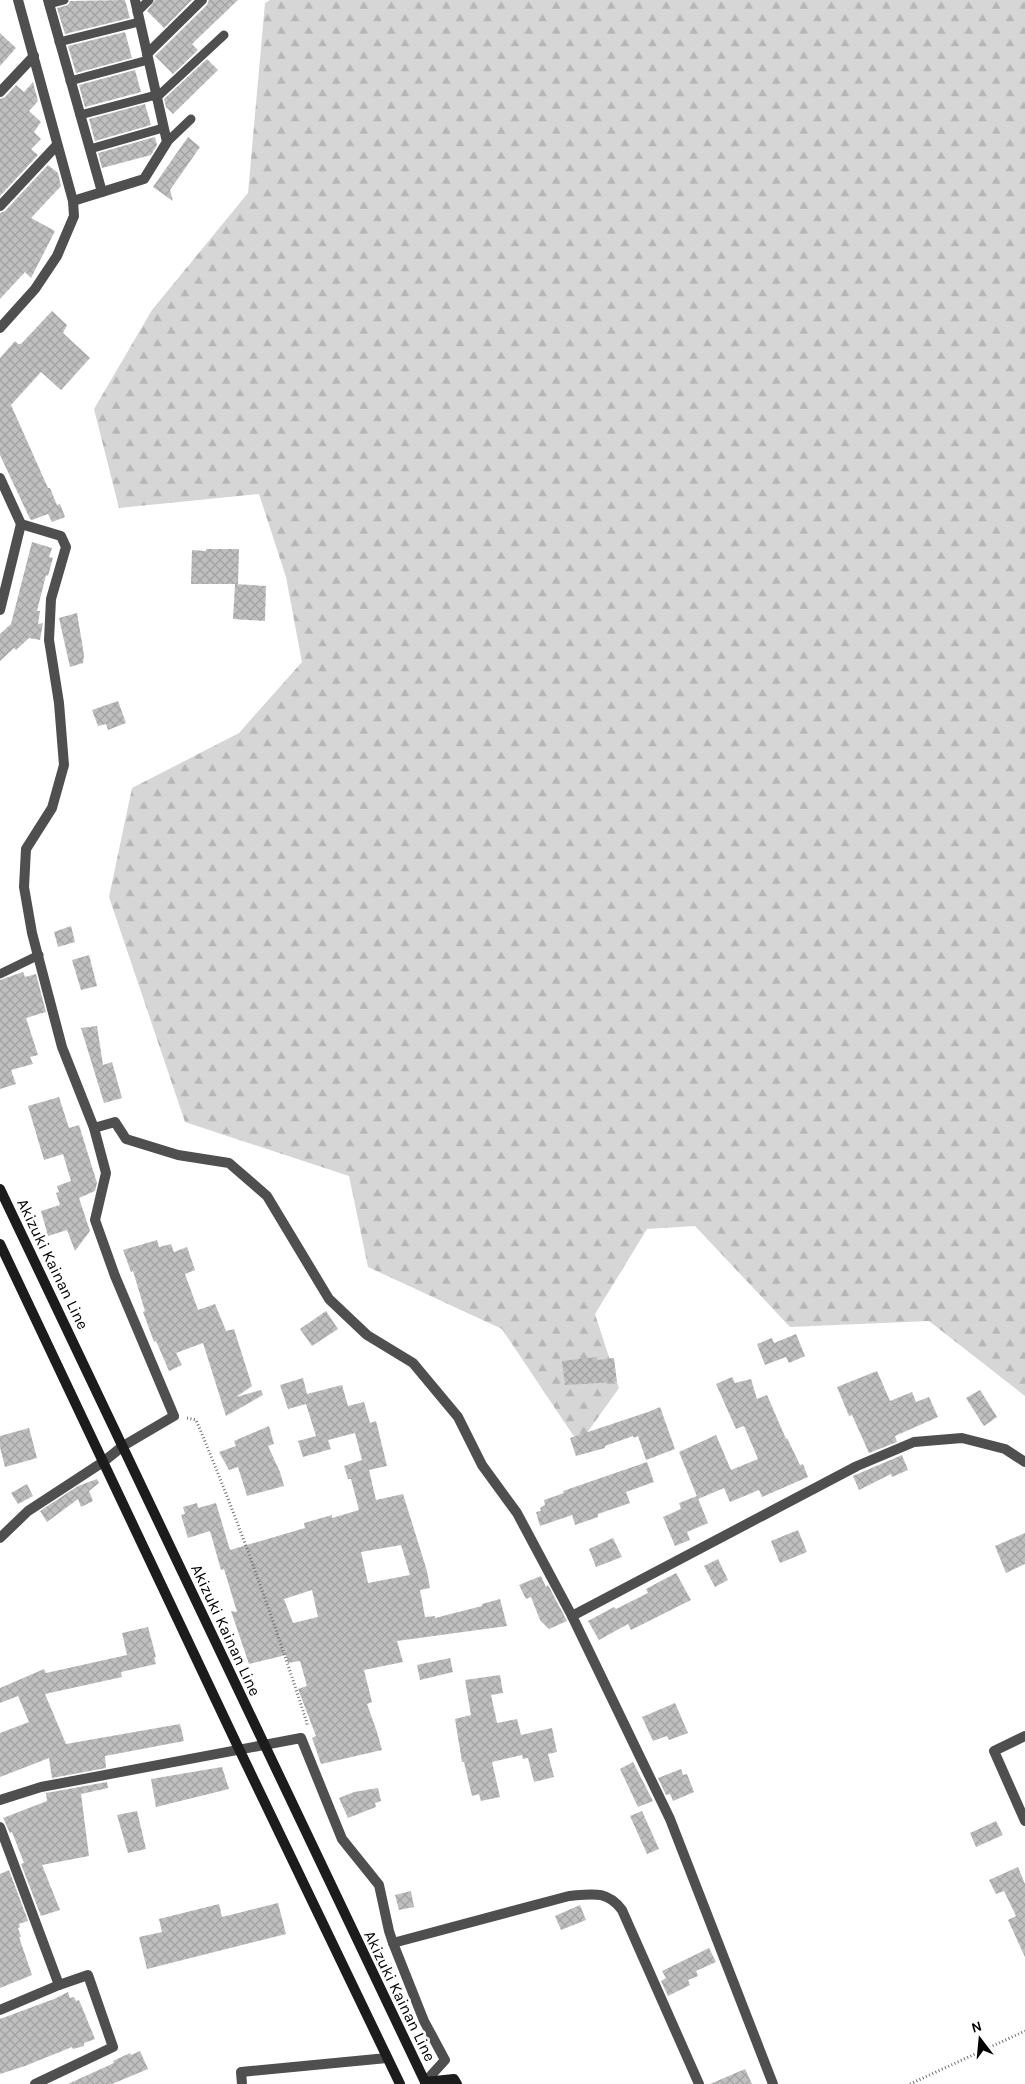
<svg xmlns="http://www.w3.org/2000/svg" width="1025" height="2084" viewBox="0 0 1025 2084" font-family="Karla,sans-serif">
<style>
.forest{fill:url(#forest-firs)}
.building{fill:url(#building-cross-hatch);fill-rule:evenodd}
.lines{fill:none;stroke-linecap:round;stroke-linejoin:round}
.path{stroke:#717171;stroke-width:3;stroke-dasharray:1 2.5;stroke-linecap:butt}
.lane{stroke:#4f4f4f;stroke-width:9}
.street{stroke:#4f4f4f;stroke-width:10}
.secondary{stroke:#1c1c1c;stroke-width:10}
.labels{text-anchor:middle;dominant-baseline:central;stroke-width:5;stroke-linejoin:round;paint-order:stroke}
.street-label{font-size:16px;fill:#000;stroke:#fff}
</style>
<defs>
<pattern id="forest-firs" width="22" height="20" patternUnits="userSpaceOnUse" patternTransform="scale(1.25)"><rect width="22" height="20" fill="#d6d6d6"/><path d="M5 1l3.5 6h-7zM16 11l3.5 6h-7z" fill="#b6b6b6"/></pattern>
<pattern id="building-cross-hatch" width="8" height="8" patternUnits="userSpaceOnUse" patternTransform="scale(1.25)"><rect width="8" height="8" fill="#bfbfbf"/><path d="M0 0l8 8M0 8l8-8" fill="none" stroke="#a2a2a2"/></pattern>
</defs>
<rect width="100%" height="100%" fill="#fff"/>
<polygon class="forest" points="270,0 1025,0 1025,1396 929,1321 790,1327 695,1226 647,1229 595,1314 619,1388 579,1444 502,1329 368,1267 349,1176 185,1122 109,897 132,788 239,733 302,662 286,577 259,494 119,508 94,409 152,310 248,193 265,3"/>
<g class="building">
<polygon points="125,0 130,18 65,34 57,8 68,5 70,1"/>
<polygon points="155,0 192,0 164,28 147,11"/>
<polygon points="209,0 238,0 192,44 198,50 173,74 155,56 207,5"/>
<polygon points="125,32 132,58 76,73 68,46"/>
<polygon points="0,33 16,48 0,66"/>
<polygon points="207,59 218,70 173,114 166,107 164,99"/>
<polygon points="135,70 141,92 85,107 79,85"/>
<polygon points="33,82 38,101 29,111 41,122 34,132 41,139 31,149 38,155 0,196 0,99 5,97 16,85 24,92"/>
<polygon points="145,104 151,125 95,141 89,119"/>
<polygon points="155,137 157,145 151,155 102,168 98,153"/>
<polygon points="188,137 200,147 170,190 173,201 153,187"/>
<polygon points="48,165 58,173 61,186 31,218 55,231 31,278 25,272 0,299 0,213 5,211"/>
<polygon points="52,311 67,325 63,333 90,358 61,390 41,372 11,405 48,488 50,488 57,505 60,504 65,517 52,522 48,514 32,520 30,519 0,455 0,358 15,341 18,344 21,344"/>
<polygon points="32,542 52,548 49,557 53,558 48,576 46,575 37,611 40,611 38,624 43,623 40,640 29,638 16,650 14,648 0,661 0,634 11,624"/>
<polygon points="206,549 239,549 238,584 191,584 192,550 206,551"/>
<polygon points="235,584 266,586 265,621 233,619"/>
<polygon points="77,613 84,655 83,663 70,667 59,618"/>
<polygon points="118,701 126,723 108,730 106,724 98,726 92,710"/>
<polygon points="71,926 75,942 58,947 54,932"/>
<polygon points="89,955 97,986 81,990 72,960"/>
<polygon points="23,972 25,977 36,974 46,1012 26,1018 38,1055 30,1057 33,1064 11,1070 16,1084 0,1089 0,980"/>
<polygon points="97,1026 103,1065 112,1062 122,1098 104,1103 81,1028"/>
<polygon points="59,1097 69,1128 79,1125 97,1183 95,1191 79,1198 90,1231 75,1251 67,1230 48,1236 41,1211 60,1205 56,1193 59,1192 57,1186 71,1181 63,1154 44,1160 28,1106"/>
<polygon points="157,1240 159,1247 171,1244 174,1252 187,1247 195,1270 185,1274 198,1310 215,1304 226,1331 234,1329 252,1386 236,1397 261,1390 263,1395 226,1416 203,1343 176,1353 182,1365 169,1371 156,1341 154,1342 143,1312 145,1311 133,1271 131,1272 123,1250"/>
<polygon points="326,1311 338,1329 312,1346 300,1329"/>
<polygon points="796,1334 805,1356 789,1363 786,1357 765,1365 757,1344 772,1338 774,1343"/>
<polygon points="597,1357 597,1360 614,1358 617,1382 565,1385 562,1361"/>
<polygon points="877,1371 890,1401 912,1392 916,1402 929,1397 938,1417 895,1436 897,1442 869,1453 852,1415 849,1416 837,1387"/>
<polygon points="732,1377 735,1383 751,1379 757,1399 767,1395 786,1439 787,1438 800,1465 803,1464 808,1477 762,1497 759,1490 730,1502 724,1488 698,1499 679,1452 716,1435 731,1470 758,1459 744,1426 736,1429 716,1384"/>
<path d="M303,1378L307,1394L342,1385L348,1406L364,1402L370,1423L376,1421L387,1466L369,1470L376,1500L403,1494L427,1571L430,1588L420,1590L425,1617L435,1616V1618L482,1606V1604L500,1599L507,1626L397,1641L403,1662L364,1670L372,1702L367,1704L377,1732L382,1750L321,1764L312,1738L316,1736L298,1689L307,1686L300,1661L288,1663L286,1655L249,1664L231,1611L237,1612L224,1569L221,1570L210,1531L188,1538L181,1515L185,1514L183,1507L197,1503L198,1508L216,1503L230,1550L305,1528L304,1523L332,1515V1518L359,1510L351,1479H348L344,1466L362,1460L355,1433L328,1440L331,1449L303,1457L298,1441L316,1436L306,1404L288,1409L280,1385ZM401,1545L410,1575L368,1583L361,1552ZM312,1590L318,1617L293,1623L284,1599Z"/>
<polygon points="980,1390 997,1417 984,1426 966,1398"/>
<polygon points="660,1407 675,1449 646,1460 638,1436 634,1438 633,1436 605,1446 605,1448 576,1456 570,1438 648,1412"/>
<polygon points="269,1426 274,1444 268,1446 280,1472 284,1486 247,1496 238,1467 229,1470 219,1452 236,1446 234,1441"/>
<polygon points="29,1428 37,1458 5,1467 0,1447 0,1436"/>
<polygon points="902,1455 908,1470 892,1477 891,1474 859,1490 853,1476"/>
<polygon points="647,1462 654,1482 626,1492 630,1503 598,1514 598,1517 575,1525 572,1515 540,1526 536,1512 541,1511 540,1508 545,1505 544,1500 564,1493 563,1491"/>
<polygon points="97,1479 99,1483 89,1491 93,1501 81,1507 78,1499 47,1522 40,1511 78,1486"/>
<polygon points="27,1484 33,1496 18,1504 11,1493"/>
<polygon points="697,1496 708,1523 687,1532 690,1540 675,1546 663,1517 681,1509 679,1503"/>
<polygon points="798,1530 807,1552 780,1563 771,1541"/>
<polygon points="1025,1533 1025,1564 1006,1573 995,1546"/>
<polygon points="613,1538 622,1557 596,1567 589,1549"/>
<polygon points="718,1559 728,1580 715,1587 704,1566"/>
<polygon points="676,1573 691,1600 631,1630 628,1624 599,1640 588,1621 614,1607 616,1609 648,1593 646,1589"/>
<polygon points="541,1576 546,1587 548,1585 567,1621 549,1629 540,1620 531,1597 526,1599 519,1585"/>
<polygon points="148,1627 156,1657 154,1657 156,1664 121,1672 122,1677 45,1694 66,1744 180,1724 184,1741 105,1756 106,1768 52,1778 49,1758 0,1777 0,1733 29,1722 18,1696 0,1703 0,1688 44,1669 46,1673 127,1655 122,1633"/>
<polygon points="450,1658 453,1672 420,1680 417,1665"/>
<polygon points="500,1675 503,1693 491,1695 497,1723 517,1719 521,1735 552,1728 557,1752 548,1754 554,1777 534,1782 528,1758 523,1759 522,1755 492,1762 500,1797 481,1801 479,1794 472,1796 464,1762 462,1762 455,1719 471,1715 465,1680"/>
<polygon points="675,1703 688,1733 669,1740 667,1736 653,1741 642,1717"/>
<polygon points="633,1762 653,1801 638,1807 620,1769"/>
<polygon points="222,1767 229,1789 156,1807 151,1779"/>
<polygon points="681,1769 683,1775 687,1774 694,1792 673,1801 670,1794 666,1795 658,1778"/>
<polygon points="107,1782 108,1788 81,1794 89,1856 42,1865 60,1910 41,1916 21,1864 24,1863 12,1832 10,1833 3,1818 47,1801 46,1793"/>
<polygon points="378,1788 381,1801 375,1803 376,1807 348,1818 339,1798 354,1792"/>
<polygon points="137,1811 146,1849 128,1853 117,1815"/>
<polygon points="642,1811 659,1849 647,1854 630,1816"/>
<polygon points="996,1821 1003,1835 976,1847 970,1833"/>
<polygon points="1018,1867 1025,1884 1025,1957 1008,1920 1016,1916 1004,1891 996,1894 989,1880"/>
<polygon points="9,1870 28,1921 19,1924 20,1927 18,1928 21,1937 19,1937 32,1975 0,1988 0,1874"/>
<polygon points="411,1891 414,1907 399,1910 395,1895"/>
<polygon points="278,1903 286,1934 147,1969 139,1937 162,1932 159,1919 219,1904 222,1917"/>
<polygon points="580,1905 586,1920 561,1930 555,1916"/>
<polygon points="709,1948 716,1962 696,1971 698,1976 688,1980 690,1985 668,1996 661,1981 666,1978 662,1971"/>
<polygon points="68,1992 70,1998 74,1997 76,2001 79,2000 95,2039 84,2043 84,2046 73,2049 72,2047 25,2066 0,2074 0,2019 54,1999"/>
<polygon points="140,2051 148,2069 112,2084 68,2084 114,2063 113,2061 130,2053 131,2055"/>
<polygon points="745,2069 752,2084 710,2084"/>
</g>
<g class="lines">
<g class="path">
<path d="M187,1418L196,1420C238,1519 274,1621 307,1723V1727"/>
<polyline points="910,2084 1025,2031"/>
</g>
<g class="lane">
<polyline points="49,4 64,0"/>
<polyline points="137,12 149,0"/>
<polyline points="59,42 139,22"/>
<polyline points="70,81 148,60"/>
<polyline points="156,98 224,35"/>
<polyline points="80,115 156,95"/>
<polyline points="167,142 191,119"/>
<polyline points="90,149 163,128"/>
<polyline points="0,974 39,955"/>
</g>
<g class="street">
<polyline points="48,0 102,192"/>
<polyline points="147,54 202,0"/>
<polyline points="0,92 34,56"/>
<polyline points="73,201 144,179 167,142 135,0"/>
<polyline points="0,206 57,145"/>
<polyline points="0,328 35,289 57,256 74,216 73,201 18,0"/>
<polyline points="0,478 21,524 61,536 66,547 51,599 49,640 59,703 64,765 52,808 26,849 24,887 32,933 62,1047 94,1128 106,1173 95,1220 115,1276 174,1416 123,1446 103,1462 28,1511 0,1538"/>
<polyline points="0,610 21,524"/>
<polyline points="94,1128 115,1122 126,1139 178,1155 229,1163 267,1196 329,1299 367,1335 413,1363 458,1417 482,1465 517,1513 572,1616 670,1819 773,2084"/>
<polyline points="572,1616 857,1466 914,1442 962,1438 1005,1449 1025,1462"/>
<polyline points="1025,1736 994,1751 1025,1821"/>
<path d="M0,1800L41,1787L301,1738L342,1839L379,1885L389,1931L393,1943L569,1896C592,1894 607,1890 622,1910L699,2084"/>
<polyline points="0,1827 59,1985"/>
<polyline points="393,1943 424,2021 445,2060 425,2082"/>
<polyline points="0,2010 59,1985 88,1975 113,2047 35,2084"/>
<polyline points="242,2084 241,2072 387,2058"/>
</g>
<g class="secondary">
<polyline points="0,1189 426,2084"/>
<polyline points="0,1244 239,1749 400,2084"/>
<polyline points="425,2082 454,2079 457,2084"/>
</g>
</g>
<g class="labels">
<g class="street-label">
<text transform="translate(53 1264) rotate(64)">Akizuki Kainan Line</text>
<text transform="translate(226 1630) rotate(65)">Akizuki Kainan Line</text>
<text transform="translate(400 1996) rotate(64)">Akizuki Kainan Line</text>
</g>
</g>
<g transform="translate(980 2039) rotate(344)" stroke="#ffffff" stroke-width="4" paint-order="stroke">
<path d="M0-4L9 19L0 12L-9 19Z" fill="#000000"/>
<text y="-8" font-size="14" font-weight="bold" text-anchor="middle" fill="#000000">N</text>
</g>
</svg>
